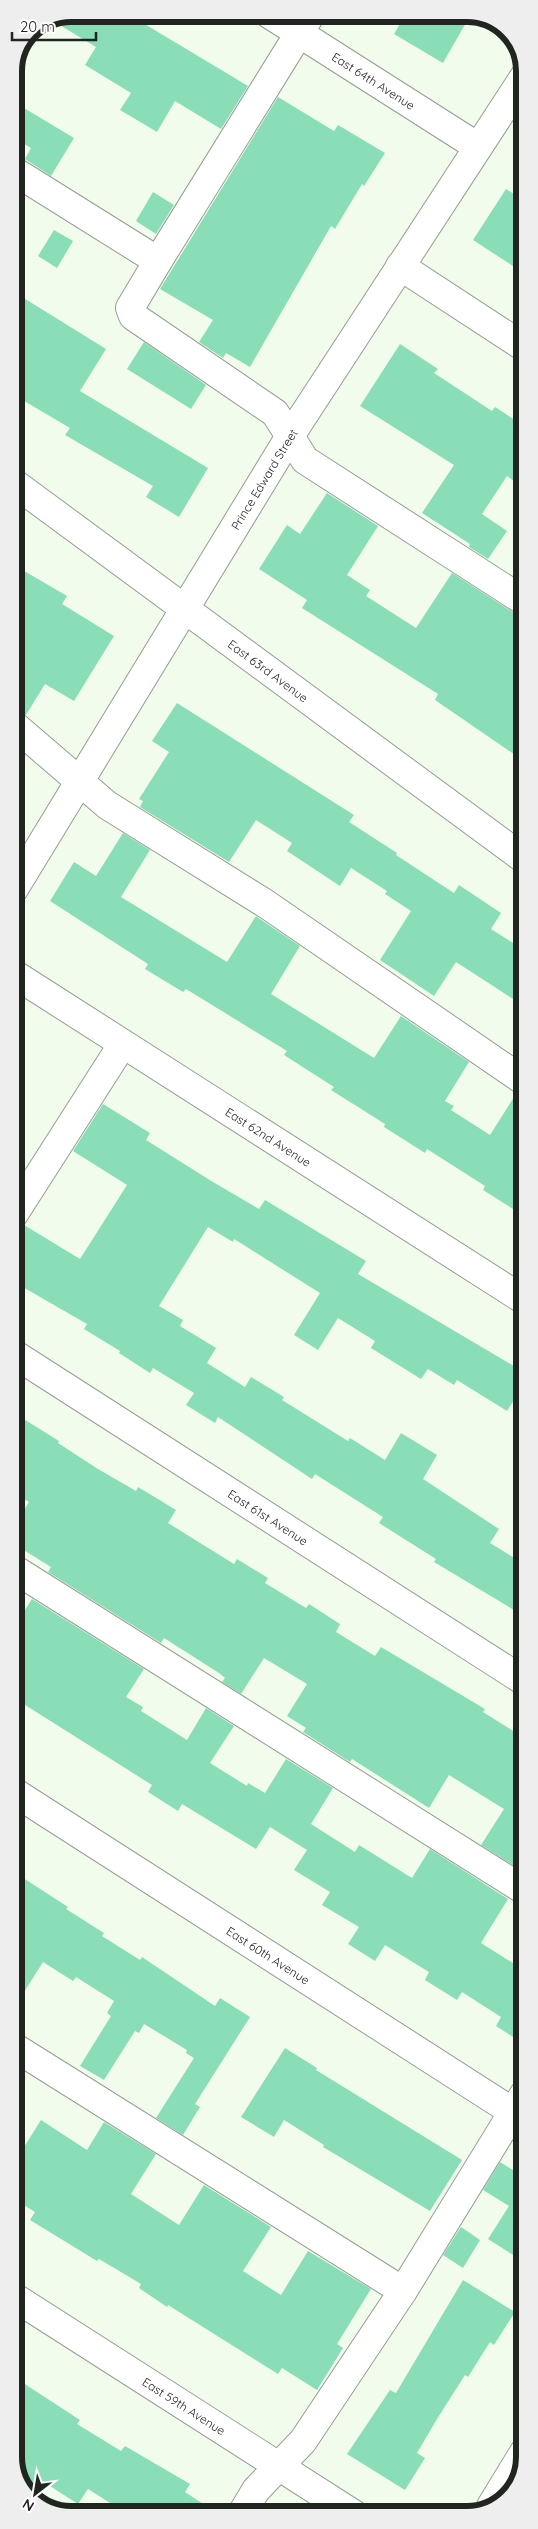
<svg xmlns="http://www.w3.org/2000/svg" width="538" height="2529" viewBox="0 0 538 2529" font-family="Quicksand,sans-serif">
<style>
.building{fill:#89deb8}
.lines{fill:none;stroke-linecap:round;stroke-linejoin:round}
.minor-casing{stroke:#959e91;stroke-width:30}
.major-casing{stroke:#959e91;stroke-width:30}
.path{stroke:#99a096;stroke-width:3;stroke-dasharray:2.5 2.5;stroke-linecap:butt}
.minor{stroke:#fff;stroke-width:28}
.major{stroke:#fff;stroke-width:28}
.labels{text-anchor:middle;dominant-baseline:central;stroke-width:4.5;stroke-linejoin:round;paint-order:stroke}
.street-label{font-size:12px;fill:#212520;stroke:#fff}
.rim{fill:none;stroke:#212520;stroke-width:6}
</style>
<rect width="100%" height="100%" fill="#f2fced"/>
<g class="building">
<polygon points="72,14 128,14 248,86 221,129 175,101 157,132 120,110 131,93 85,65 96,47 53,21"/>
<polygon points="406,14 471,14 443,63 394,34"/>
<polygon points="278,97 334,131 338,125 385,153 364,186 362,184 335,229 331,226 250,367 226,353 223,358 199,342 213,320 160,289"/>
<polygon points="14,102 74,138 51,176 25,159 31,148 14,138"/>
<polygon points="506,189 524,200 524,270 514,264 513,266 473,240"/>
<polygon points="153,192 174,205 156,234 136,221"/>
<polygon points="54,230 73,241 57,268 38,256"/>
<polygon points="14,292 106,349 80,391 208,468 179,517 146,497 153,486 65,435 70,428 14,395"/>
<polygon points="144,342 206,385 191,409 127,369"/>
<polygon points="400,344 438,369 434,373 492,411 495,407 524,426 524,488 507,476 482,514 507,531 488,559 469,547 470,544 422,513 454,465 360,406"/>
<polygon points="327,493 378,526 347,575 370,590 366,596 416,628 452,573 516,614 524,617 524,761 435,700 438,694 302,608 307,600 259,569 287,525 300,534"/>
<polygon points="14,565 67,596 62,604 114,636 74,701 45,684 26,715 14,710"/>
<polygon points="177,703 354,815 349,822 397,853 396,855 454,893 459,885 501,913 491,929 524,950 524,1006 456,962 434,996 380,960 411,911 385,894 387,891 351,868 340,886 287,851 292,843 256,820 229,862 140,807 143,801 139,799 169,752 152,741"/>
<polygon points="123,833 150,850 121,897 227,962 256,916 257,917 300,946 271,994 374,1058 401,1016 469,1062 445,1101 454,1106 451,1110 490,1135 516,1094 524,1096 524,1216 483,1190 485,1186 427,1149 425,1153 384,1127 385,1124 331,1090 334,1087 284,1055 287,1051 186,989 183,992 145,969 148,964 50,901 74,862 96,876"/>
<polygon points="103,1104 150,1133 146,1140 213,1182 259,1209 265,1200 366,1261 358,1274 524,1372 524,1384 507,1411 457,1380 454,1385 428,1369 421,1379 371,1348 375,1341 338,1318 318,1350 294,1335 320,1293 234,1239 233,1242 208,1227 159,1306 183,1320 180,1326 216,1348 207,1363 245,1387 251,1377 284,1397 282,1400 348,1441 350,1438 385,1460 401,1433 437,1455 423,1479 499,1529 490,1543 524,1564 524,1616 434,1562 436,1559 379,1523 383,1517 315,1474 312,1479 218,1417 215,1423 186,1405 194,1393 153,1368 150,1373 119,1353 120,1351 84,1329 87,1324 14,1282 14,1230 24,1225 80,1259 127,1185 73,1151"/>
<polygon points="14,1413 59,1441 58,1443 98,1469 136,1491 138,1487 176,1510 168,1523 234,1564 237,1559 268,1578 265,1583 306,1608 309,1604 340,1624 336,1632 375,1656 381,1647 485,1709 483,1712 524,1738 524,1872 481,1845 504,1809 449,1775 429,1808 352,1759 350,1762 303,1732 306,1728 287,1716 307,1684 264,1658 241,1694 222,1682 225,1678 219,1673 164,1638 161,1643 48,1572 51,1567 14,1544 14,1526 29,1502 14,1493"/>
<polygon points="32,1599 144,1669 126,1697 143,1707 141,1711 187,1740 206,1708 234,1726 210,1763 247,1786 248,1783 265,1793 286,1759 333,1788 311,1824 355,1852 359,1845 412,1878 430,1849 508,1899 481,1943 524,1970 524,2044 496,2026 501,2017 462,1992 457,2000 425,1980 429,1972 385,1945 375,1961 348,1944 359,1927 322,1905 330,1892 294,1870 307,1850 270,1827 256,1849 182,1804 178,1811 148,1792 152,1785 14,1698 14,1627"/>
<polygon points="14,1872 68,1907 66,1909 104,1933 102,1936 140,1960 142,1957 215,2006 220,1998 250,2017 195,2104 200,2107 183,2135 156,2118 194,2058 186,2053 187,2050 144,2024 139,2033 135,2031 104,2080 80,2066 111,2016 107,2013 114,2001 76,1977 73,1981 43,1962 14,2008"/>
<polygon points="285,2048 317,2068 316,2070 462,2160 430,2211 323,2147 324,2145 284,2120 274,2137 241,2117"/>
<polygon points="41,2120 87,2150 104,2122 156,2154 131,2194 179,2225 204,2185 271,2227 243,2271 281,2295 308,2251 371,2289 337,2344 343,2348 317,2390 282,2368 278,2374 168,2305 167,2307 139,2288 141,2284 99,2259 97,2261 30,2220 35,2212 14,2199 14,2163"/>
<polygon points="500,2162 524,2177 524,2262 488,2239 509,2206 483,2190"/>
<polygon points="461,2227 480,2240 463,2268 443,2255"/>
<polygon points="463,2280 515,2312 494,2345 490,2342 468,2377 465,2375 437,2419 417,2453 425,2458 405,2490 347,2454 390,2390 396,2393"/>
<polygon points="14,2377 80,2420 77,2424 121,2451 125,2446 190,2484 185,2492 220,2515 129,2515 88,2489 78,2504 39,2479 29,2495 14,2465"/>
</g>
<g class="lines">
<defs>
<g id="minor">
<path id="s1" d="M269,14L478,147"/>
<polyline points="311,14 158,261 130,308 133,316 275,413 305,460 524,601"/>
<polyline points="14,171 158,261"/>
<polyline points="400,266 524,347"/>
<path id="s2" d="M14,483L524,859"/>
<polyline points="14,725 107,805 266,904 524,1081"/>
<path id="s3" d="M14,889L290,436L524,77"/>
<path id="s4" d="M14,974L524,1300"/>
<polyline points="14,1214 122,1045"/>
<path id="s5" d="M14,1354L524,1681"/>
<polyline points="14,1569 524,1890"/>
<path id="s6" d="M14,1792L524,2119"/>
<polyline points="14,2047 403,2291"/>
<path id="s7" d="M14,2297L355,2515"/>
<polyline points="241,2515 256,2490 303,2441 403,2291 524,2094"/>
</g>
<polyline id="major" points="491,2506 524,2452"/>
</defs>
<use href="#minor" class="minor-casing"/>
<use href="#major" class="major-casing"/>
<polyline class="path" points="14,1075 15,1073"/>
<use href="#minor" class="minor"/>
<use href="#major" class="major"/>
</g>
<g class="labels">
<g class="street-label">
<text stroke="none"><textPath href="#s1" startOffset="124">East 64th Avenue</textPath></text>
<text stroke="none"><textPath href="#s3" startOffset="480">Prince Edward Street</textPath></text>
<text stroke="none"><textPath href="#s2" startOffset="316">East 63rd Avenue</textPath></text>
<text stroke="none"><textPath href="#s4" startOffset="302">East 62nd Avenue</textPath></text>
<text stroke="none"><textPath href="#s5" startOffset="302">East 61st Avenue</textPath></text>
<text stroke="none"><textPath href="#s6" startOffset="302">East 60th Avenue</textPath></text>
<text stroke="none"><textPath href="#s7" startOffset="202">East 59th Avenue</textPath></text>
</g>
</g>
<path d="M0 0H538V2529H0ZM71 22H467A49 49 0 0 1 516 71V2457A49 49 0 0 1 467 2506H71A49 49 0 0 1 22 2457V71A49 49 0 0 1 71 22Z" fill="#edeeed" fill-rule="evenodd"/>
<path class="rim" d="M71 22H467A49 49 0 0 1 516 71V2457A49 49 0 0 1 467 2506H71A49 49 0 0 1 22 2457V71A49 49 0 0 1 71 22Z"/>
<g transform="translate(35 2494) rotate(211)" stroke="#ffffff" stroke-width="4" paint-order="stroke">
<path d="M0-4L9 19L0 12L-9 19Z" fill="#212520"/>
<text y="-8" font-size="14" font-weight="bold" text-anchor="middle" fill="#212520">N</text>
</g>
<path d="M12 32v8h84v-8" fill="none" stroke="#212520" stroke-width="2.5"/>
<text x="20" y="32" font-size="15" fill="#212520" stroke="#ffffff" stroke-width="4" paint-order="stroke">20 m</text>
</svg>
